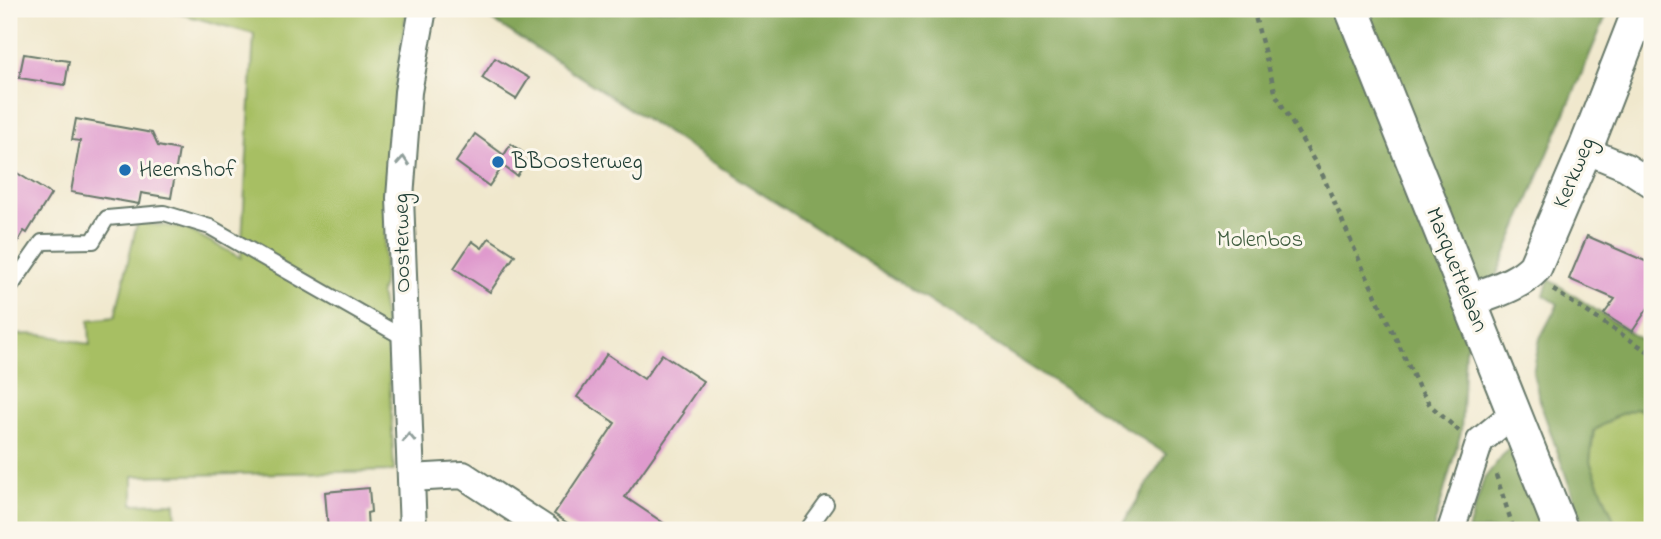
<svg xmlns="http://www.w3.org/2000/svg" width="1661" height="539" viewBox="0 0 1661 539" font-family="'Indie Flower',sans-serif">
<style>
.green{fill:#a7bf64;stroke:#637e4c;stroke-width:2}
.forest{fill:#85a65a;stroke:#527247;stroke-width:2}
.building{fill:#df9acd}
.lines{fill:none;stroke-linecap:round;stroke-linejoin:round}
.service-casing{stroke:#68796a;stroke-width:18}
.minor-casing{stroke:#68796a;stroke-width:30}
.tertiary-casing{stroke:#68796a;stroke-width:37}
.path{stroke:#68796a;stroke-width:4.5;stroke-dasharray:5 5;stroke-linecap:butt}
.service{stroke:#fff;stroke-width:14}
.minor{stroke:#fff;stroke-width:26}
.tertiary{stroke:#fff;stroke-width:33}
.oneway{stroke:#8f9e9a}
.poi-dot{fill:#1f6fb2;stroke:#fbf7ec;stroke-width:2.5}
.labels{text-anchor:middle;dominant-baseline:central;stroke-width:6;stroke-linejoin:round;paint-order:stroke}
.poi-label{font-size:23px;fill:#1f3d34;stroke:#fbf7ec;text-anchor:start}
.street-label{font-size:23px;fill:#1f3d34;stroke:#fbf7ec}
.park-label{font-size:23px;fill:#415e40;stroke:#fbf7ec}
</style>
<rect width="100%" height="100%" fill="#fbf7ec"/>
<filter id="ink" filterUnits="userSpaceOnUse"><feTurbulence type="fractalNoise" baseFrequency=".0143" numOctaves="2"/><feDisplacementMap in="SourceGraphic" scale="14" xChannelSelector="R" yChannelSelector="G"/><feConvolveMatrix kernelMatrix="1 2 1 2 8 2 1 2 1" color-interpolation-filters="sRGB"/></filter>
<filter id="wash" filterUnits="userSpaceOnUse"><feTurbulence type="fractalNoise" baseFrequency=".00686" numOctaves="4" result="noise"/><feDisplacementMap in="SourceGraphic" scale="28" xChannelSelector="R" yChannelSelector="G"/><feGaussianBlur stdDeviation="1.57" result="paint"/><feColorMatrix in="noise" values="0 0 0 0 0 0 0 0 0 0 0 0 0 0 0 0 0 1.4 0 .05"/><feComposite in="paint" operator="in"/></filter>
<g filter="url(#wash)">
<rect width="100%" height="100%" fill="#f0e8cd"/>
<g class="green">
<path d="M148,9H407L397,74L387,176L383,285L380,292L387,333L394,471L133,476V504L175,503L176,530H9V336C37,331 63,338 90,345L89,320L115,317L137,223L185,228L241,258L254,34L170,11Z"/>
<polygon points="1639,408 1652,412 1652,530 1618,530 1590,462 1594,431 1618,415"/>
</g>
<g class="forest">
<polygon points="475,9 1609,9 1465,350 1461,432 1433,530 1119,530 1166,454"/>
<polygon points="1549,279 1652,347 1652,421 1638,408 1618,415 1593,431 1590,462 1618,530 1585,530 1541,405 1533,373 1540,338 1558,304 1544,295"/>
<polygon points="1510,446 1545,530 1468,530 1484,479"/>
</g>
<g id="blocks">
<g class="building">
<polygon points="24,54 69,61 65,85 19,78"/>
<polygon points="495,58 529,78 516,99 482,78"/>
<polygon points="76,119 152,133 158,146 179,150 171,198 141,193 139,204 71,192 80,141 72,140"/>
<polygon points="475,134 504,155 511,144 529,157 517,176 503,166 489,186 456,162"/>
<polygon points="9,168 51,194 27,233 24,231 9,257"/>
<polygon points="1587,236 1652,264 1652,302 1632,332 1604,314 1615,299 1569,279"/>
<polygon points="489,238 515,255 490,292 454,268 472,241 482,248"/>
<polygon points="607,354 644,379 662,354 703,381 682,412 684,413 625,497 674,530 578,530 554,514 615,423 577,397"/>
<polygon points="369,488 371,512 367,513 368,529 328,530 325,492"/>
</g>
</g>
</g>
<g filter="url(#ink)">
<use href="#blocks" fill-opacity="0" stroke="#68796a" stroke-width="2"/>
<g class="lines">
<defs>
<g id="service">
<polyline points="9,289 42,242 93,241 107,218 164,213 210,227 406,339"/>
<polyline points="807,530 826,504"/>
</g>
<g id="minor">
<polyline points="1585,150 1626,167 1652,184"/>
<polyline points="411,478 463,475 547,530"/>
<polyline points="413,530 400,198 408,92 423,9"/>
<polyline points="1451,530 1480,441 1514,413"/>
</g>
<g id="tertiary">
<polyline points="1352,9 1561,530"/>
<path d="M1469,301C1491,292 1519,285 1535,267L1585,150L1640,9"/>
</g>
</defs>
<use href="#service" class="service-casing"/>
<use href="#minor" class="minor-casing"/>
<use href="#tertiary" class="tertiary-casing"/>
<g class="path">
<polyline points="1253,9 1276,95 1323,176 1361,264 1418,386 1430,405 1459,431"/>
<polyline points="1553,290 1652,354"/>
<polyline points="1496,475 1514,530"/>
</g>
<use href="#service" class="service"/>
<use href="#minor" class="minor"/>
<use href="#tertiary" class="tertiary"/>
</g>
<defs><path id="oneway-chevron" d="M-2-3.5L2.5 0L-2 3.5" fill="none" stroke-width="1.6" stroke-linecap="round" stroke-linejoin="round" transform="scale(1.75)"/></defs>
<g class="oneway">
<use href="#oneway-chevron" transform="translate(403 161) rotate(-86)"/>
<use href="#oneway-chevron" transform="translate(409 438) rotate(-92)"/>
</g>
</g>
<g class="poi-dot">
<circle cx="498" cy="162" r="7"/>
<circle cx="125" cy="170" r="7"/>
</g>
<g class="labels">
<g class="poi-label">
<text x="512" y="162">BBOosterweg</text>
<text x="139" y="170">Heemshof</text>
</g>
<g class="street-label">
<text transform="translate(1575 173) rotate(-67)">Kerkweg</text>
<text transform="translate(403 243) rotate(-91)">Oosterweg</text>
<text transform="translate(1456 270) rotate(68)">Marquettelaan</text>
</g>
<g class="park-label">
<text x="1260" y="240">Molenbos</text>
</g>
</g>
<rect width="1661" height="539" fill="none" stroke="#fbf7ec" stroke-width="35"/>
</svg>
